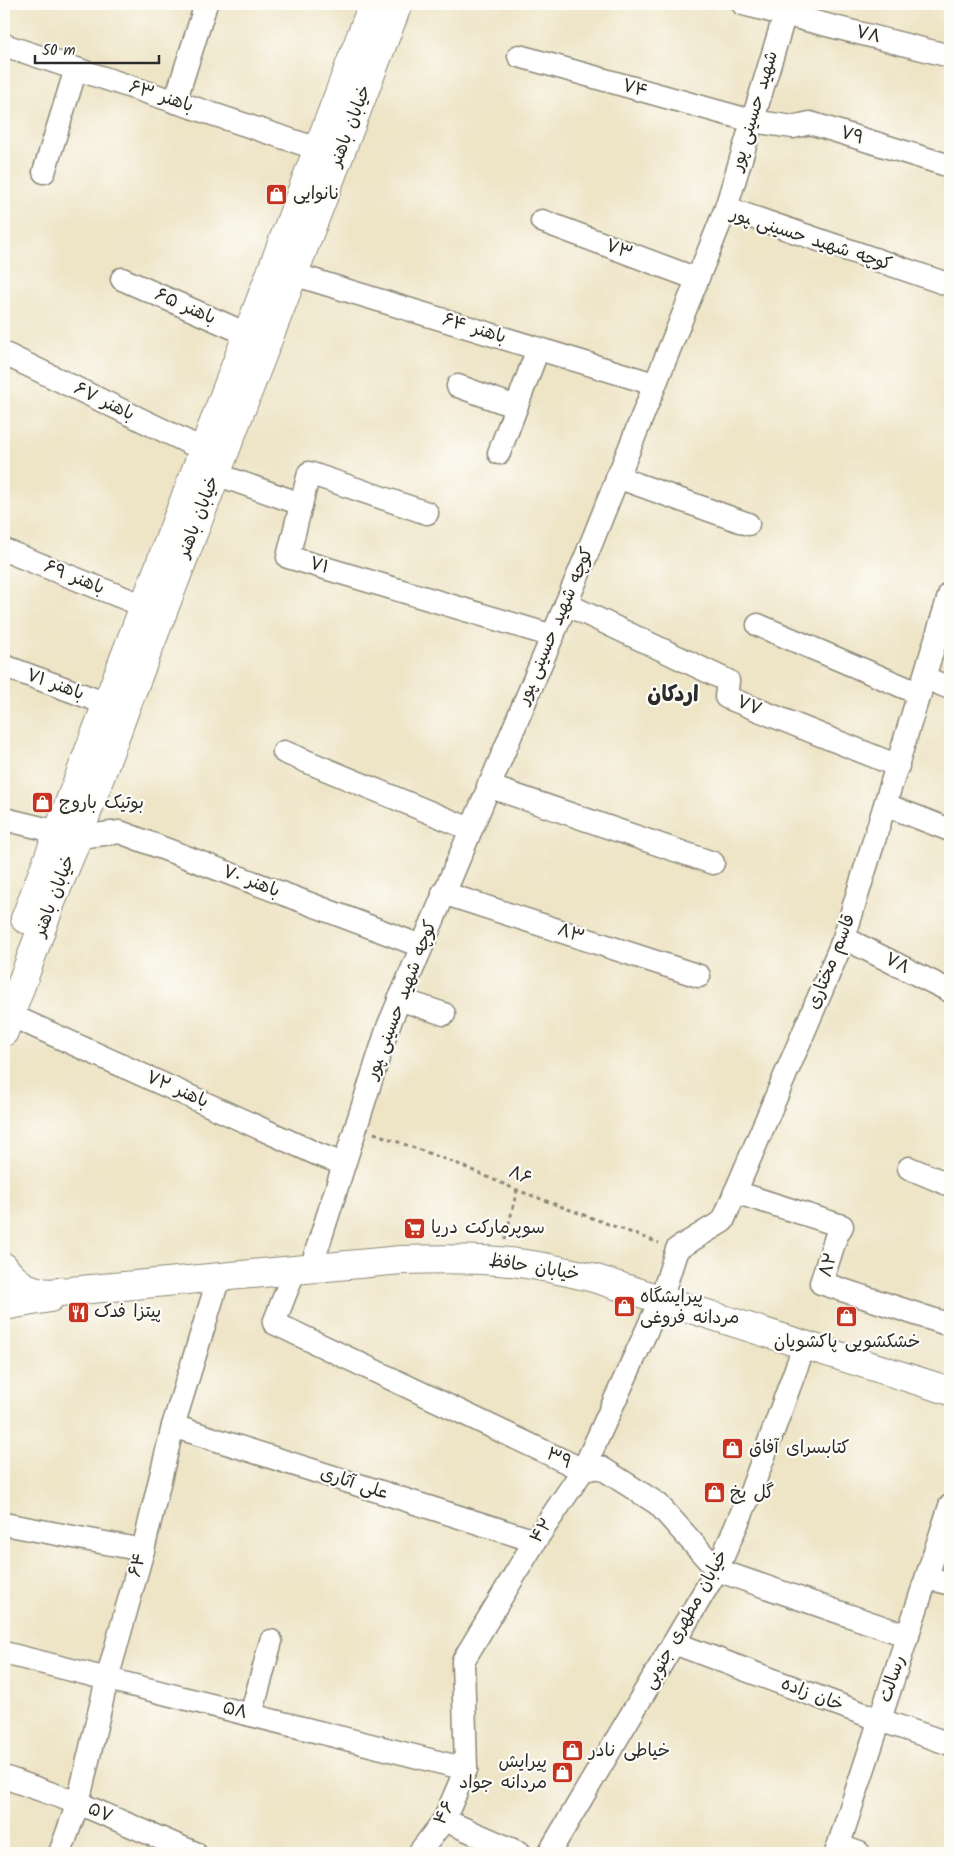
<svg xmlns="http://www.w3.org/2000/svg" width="954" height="1857" viewBox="0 0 954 1857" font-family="Kalam,'Playpen Sans Arabic',sans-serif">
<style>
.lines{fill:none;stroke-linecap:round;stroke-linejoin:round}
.minor-casing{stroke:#8c8878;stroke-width:25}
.major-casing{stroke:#8c8878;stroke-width:30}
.path{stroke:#8c8878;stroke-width:3;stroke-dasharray:4 4;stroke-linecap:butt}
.minor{stroke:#fff;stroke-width:22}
.major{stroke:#fff;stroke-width:28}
.labels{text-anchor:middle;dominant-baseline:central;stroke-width:4.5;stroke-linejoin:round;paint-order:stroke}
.street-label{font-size:18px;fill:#2b2b2b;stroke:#fdfcf7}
.poi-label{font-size:18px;fill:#2b2b2b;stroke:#fdfcf7;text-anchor:start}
.district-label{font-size:22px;font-weight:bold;fill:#2b2b2b;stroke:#fdfcf7}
</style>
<rect width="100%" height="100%" fill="#fdfcf7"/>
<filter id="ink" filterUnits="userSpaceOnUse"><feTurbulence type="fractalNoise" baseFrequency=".02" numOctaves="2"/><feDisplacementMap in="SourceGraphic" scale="10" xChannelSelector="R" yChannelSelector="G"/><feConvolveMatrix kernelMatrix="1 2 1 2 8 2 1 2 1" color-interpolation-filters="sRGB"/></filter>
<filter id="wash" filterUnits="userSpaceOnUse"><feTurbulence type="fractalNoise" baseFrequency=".0096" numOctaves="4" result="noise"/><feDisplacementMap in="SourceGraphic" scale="20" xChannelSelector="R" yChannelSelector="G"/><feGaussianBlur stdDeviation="1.12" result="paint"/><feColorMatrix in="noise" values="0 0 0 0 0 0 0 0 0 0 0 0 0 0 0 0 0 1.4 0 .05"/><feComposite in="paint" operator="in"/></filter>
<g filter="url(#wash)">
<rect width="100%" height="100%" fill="#eee4c6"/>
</g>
<g filter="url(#ink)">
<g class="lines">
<defs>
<g id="minor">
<polyline points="743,4 950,56"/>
<polyline points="4,45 318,149"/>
<polyline points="519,56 752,121 793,127 810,123 950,166"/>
<polyline points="175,102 206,4"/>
<polyline points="44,172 76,69"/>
<polyline points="726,208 950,285"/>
<polyline points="542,221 697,279"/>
<polyline points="293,274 654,384"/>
<polyline points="122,279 247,334"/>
<polyline points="5,354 204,450"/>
<polyline points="458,386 516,407"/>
<polyline points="499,453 538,349"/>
<polyline points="216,474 301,504"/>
<polyline points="617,477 748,524"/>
<polyline points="427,513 309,473 288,557 553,636"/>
<polyline points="4,550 144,606"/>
<polyline points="566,604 728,681 726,697 898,766"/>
<polyline points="758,625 920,694"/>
<polyline points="4,666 107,704"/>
<polyline points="925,678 950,688"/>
<polyline points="284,752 470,829"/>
<polyline points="488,786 713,863"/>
<polyline points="886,805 950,830"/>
<polyline points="4,819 58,832"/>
<polyline points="78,837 120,832 421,946"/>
<polyline points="443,893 699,976"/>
<polyline points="844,938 950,991"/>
<polyline points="399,999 444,1014"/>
<polyline points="10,1015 317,1154 344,1164"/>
<polyline points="909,1168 950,1185"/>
<polyline points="735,1192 842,1226 836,1237 821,1283 950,1325"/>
<polyline points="311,1268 388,1027 587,554 726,208 788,4"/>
<polyline points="295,1269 274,1323 583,1470 600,1467 658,1504 717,1570 908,1636"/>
<polyline points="173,1426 535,1541"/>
<polyline points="4,1524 143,1550"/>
<polyline points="927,1577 950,1584"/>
<polyline points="674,1643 880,1720 950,1744"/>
<polyline points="4,1653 466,1769"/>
<polyline points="251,1715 271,1641"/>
<polyline points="4,1777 78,1803 195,1853"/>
<polyline points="444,1820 520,1853"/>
<polyline points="839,1846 859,1853"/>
<polyline points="60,1853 78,1803 107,1679 143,1550 173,1426 219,1277"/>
<polyline points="419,1853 444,1820 466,1769 463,1661 535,1541 583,1470 661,1299 677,1249 723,1221 844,938 950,593"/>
<polyline points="549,1853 717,1570 750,1494 805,1344"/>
<polyline points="836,1853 950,1506"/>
</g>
<g id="major">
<polyline points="25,919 373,4"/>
<polyline points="4,1032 52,900 78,837 126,707 398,4"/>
<path d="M4,1267C16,1284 29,1291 49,1293L401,1260C433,1259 465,1258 498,1261C529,1263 559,1270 590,1277L950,1391"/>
<polyline points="4,1306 50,1298"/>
</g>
</defs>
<use href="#minor" class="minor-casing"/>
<use href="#major" class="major-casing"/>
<g class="path">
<polyline points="374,1133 458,1164 517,1190 659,1243"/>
<polyline points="505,1240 517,1190"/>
</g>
<use href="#minor" class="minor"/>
<use href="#major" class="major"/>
</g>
</g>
<defs>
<symbol id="shop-square" viewBox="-11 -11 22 22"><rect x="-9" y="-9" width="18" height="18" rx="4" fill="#c8321e" stroke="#fdfcf7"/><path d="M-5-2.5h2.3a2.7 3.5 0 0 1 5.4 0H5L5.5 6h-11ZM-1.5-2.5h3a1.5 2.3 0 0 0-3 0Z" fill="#fff"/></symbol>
<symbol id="supermarket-square" viewBox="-11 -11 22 22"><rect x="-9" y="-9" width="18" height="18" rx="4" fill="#c8321e" stroke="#fdfcf7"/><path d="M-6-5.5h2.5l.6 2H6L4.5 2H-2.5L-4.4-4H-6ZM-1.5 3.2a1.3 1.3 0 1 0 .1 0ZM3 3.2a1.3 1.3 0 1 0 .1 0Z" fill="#fff"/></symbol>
<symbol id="restaurant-square" viewBox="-11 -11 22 22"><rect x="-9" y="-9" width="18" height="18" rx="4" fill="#c8321e" stroke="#fdfcf7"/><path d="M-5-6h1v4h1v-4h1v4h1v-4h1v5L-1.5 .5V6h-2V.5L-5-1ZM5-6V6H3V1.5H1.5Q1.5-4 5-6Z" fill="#fff"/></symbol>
</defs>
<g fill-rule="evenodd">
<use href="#shop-square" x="264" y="182" width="25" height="25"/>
<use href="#shop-square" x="30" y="790" width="25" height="25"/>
<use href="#supermarket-square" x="402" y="1216" width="25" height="25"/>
<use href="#shop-square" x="612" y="1294" width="25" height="25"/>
<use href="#restaurant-square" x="66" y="1300" width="25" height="25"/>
<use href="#shop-square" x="834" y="1304" width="25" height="25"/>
<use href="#shop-square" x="720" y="1436" width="25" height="25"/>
<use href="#shop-square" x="702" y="1480" width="25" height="25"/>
<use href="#shop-square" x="560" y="1738" width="25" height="25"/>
<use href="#shop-square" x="550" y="1760" width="25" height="25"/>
</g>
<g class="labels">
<g class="street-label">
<text transform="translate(868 35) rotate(14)">۷۸</text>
<text transform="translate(635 89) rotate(16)">۷۴</text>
<text transform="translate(161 97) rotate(18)">باهنر ۶۳</text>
<text transform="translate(755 111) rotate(-73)">شهید حسینی پور</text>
<text transform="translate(351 126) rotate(-69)">خیابان باهنر</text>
<text transform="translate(852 136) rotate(17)">۷۹</text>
<text transform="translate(811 240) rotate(18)">کوچه شهید حسینی ‍پور</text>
<text transform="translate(619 250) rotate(20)">۷۳</text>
<text transform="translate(185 307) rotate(24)">باهنر ۶۵</text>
<text transform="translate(474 329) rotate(17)">باهنر ۶۴</text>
<text transform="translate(104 402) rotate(26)">باهنر ۶۷</text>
<text transform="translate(199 517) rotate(-69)">خیابان باهنر</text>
<text transform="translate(319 566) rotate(17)">۷۱</text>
<text transform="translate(74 578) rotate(22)">باهنر ۶۹</text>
<text transform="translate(556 626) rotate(-67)">کوچه شهید حسینی ‍پور</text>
<text transform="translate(55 685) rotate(20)">باهنر ۷۱</text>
<text transform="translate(749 706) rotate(22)">۷۷</text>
<text transform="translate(251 882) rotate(21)">باهنر ۷۰</text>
<text transform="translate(55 896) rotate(-69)">خیابان باهنر</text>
<text transform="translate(571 934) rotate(18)">۸۳</text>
<text transform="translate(832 962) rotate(-68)">قاسم مختاری</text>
<text transform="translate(897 964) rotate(27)">۷۸</text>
<text transform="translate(402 1000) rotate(-69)">کوچه شهید حسینی ‍پور</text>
<text transform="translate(177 1090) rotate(24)">باهنر ۷۲</text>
<text transform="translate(520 1176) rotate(22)">۸۶</text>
<text transform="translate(829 1265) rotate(-76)">۸۲</text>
<text transform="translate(534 1268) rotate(9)">خیابان حافظ</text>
<text transform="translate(559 1459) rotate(25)">۳۹</text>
<text transform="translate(354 1484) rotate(18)">علی آثاری</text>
<text transform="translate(542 1531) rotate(-57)">۴۲</text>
<text transform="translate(138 1565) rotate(-75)">۶۴</text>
<text transform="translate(686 1620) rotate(-61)">خیابان مطهری جنوبی</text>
<text transform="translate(893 1679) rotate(-72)">رسالت</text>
<text transform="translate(812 1695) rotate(21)">خان زاده</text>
<text transform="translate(235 1711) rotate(14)">۵۸</text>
<text transform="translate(100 1813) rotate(22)">۵۷</text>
<text transform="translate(445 1813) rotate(-62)">۴۶</text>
</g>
<g class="poi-label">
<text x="293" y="194">نانوایی</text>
<text x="59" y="803">بوتیک باروج</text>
<text x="431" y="1228">سوپرمارکت دریا</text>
<text x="640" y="1297">پیرایشگاه<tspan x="640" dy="21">مردانه فروغی</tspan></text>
<text x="94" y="1312">پیتزا فدک</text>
<text x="847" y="1342" text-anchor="middle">خشکشویی پاکشویان</text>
<text x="749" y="1448">کتابسرای آفاق</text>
<text x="730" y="1493">گل یخ</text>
<text x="589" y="1751">خیاطی نادر</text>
<text x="547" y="1762" text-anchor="end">پیرایش<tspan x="547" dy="21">مردانه جواد</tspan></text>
</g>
<g class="district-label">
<text x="673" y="695">اردکان</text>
</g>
</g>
<rect width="954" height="1857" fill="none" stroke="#fdfcf7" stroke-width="20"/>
<path d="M35 55v8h124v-8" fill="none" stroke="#2b2b2b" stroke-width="2.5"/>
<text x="42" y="55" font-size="15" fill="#2b2b2b" stroke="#fdfcf7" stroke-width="4" paint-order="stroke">50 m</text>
</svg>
